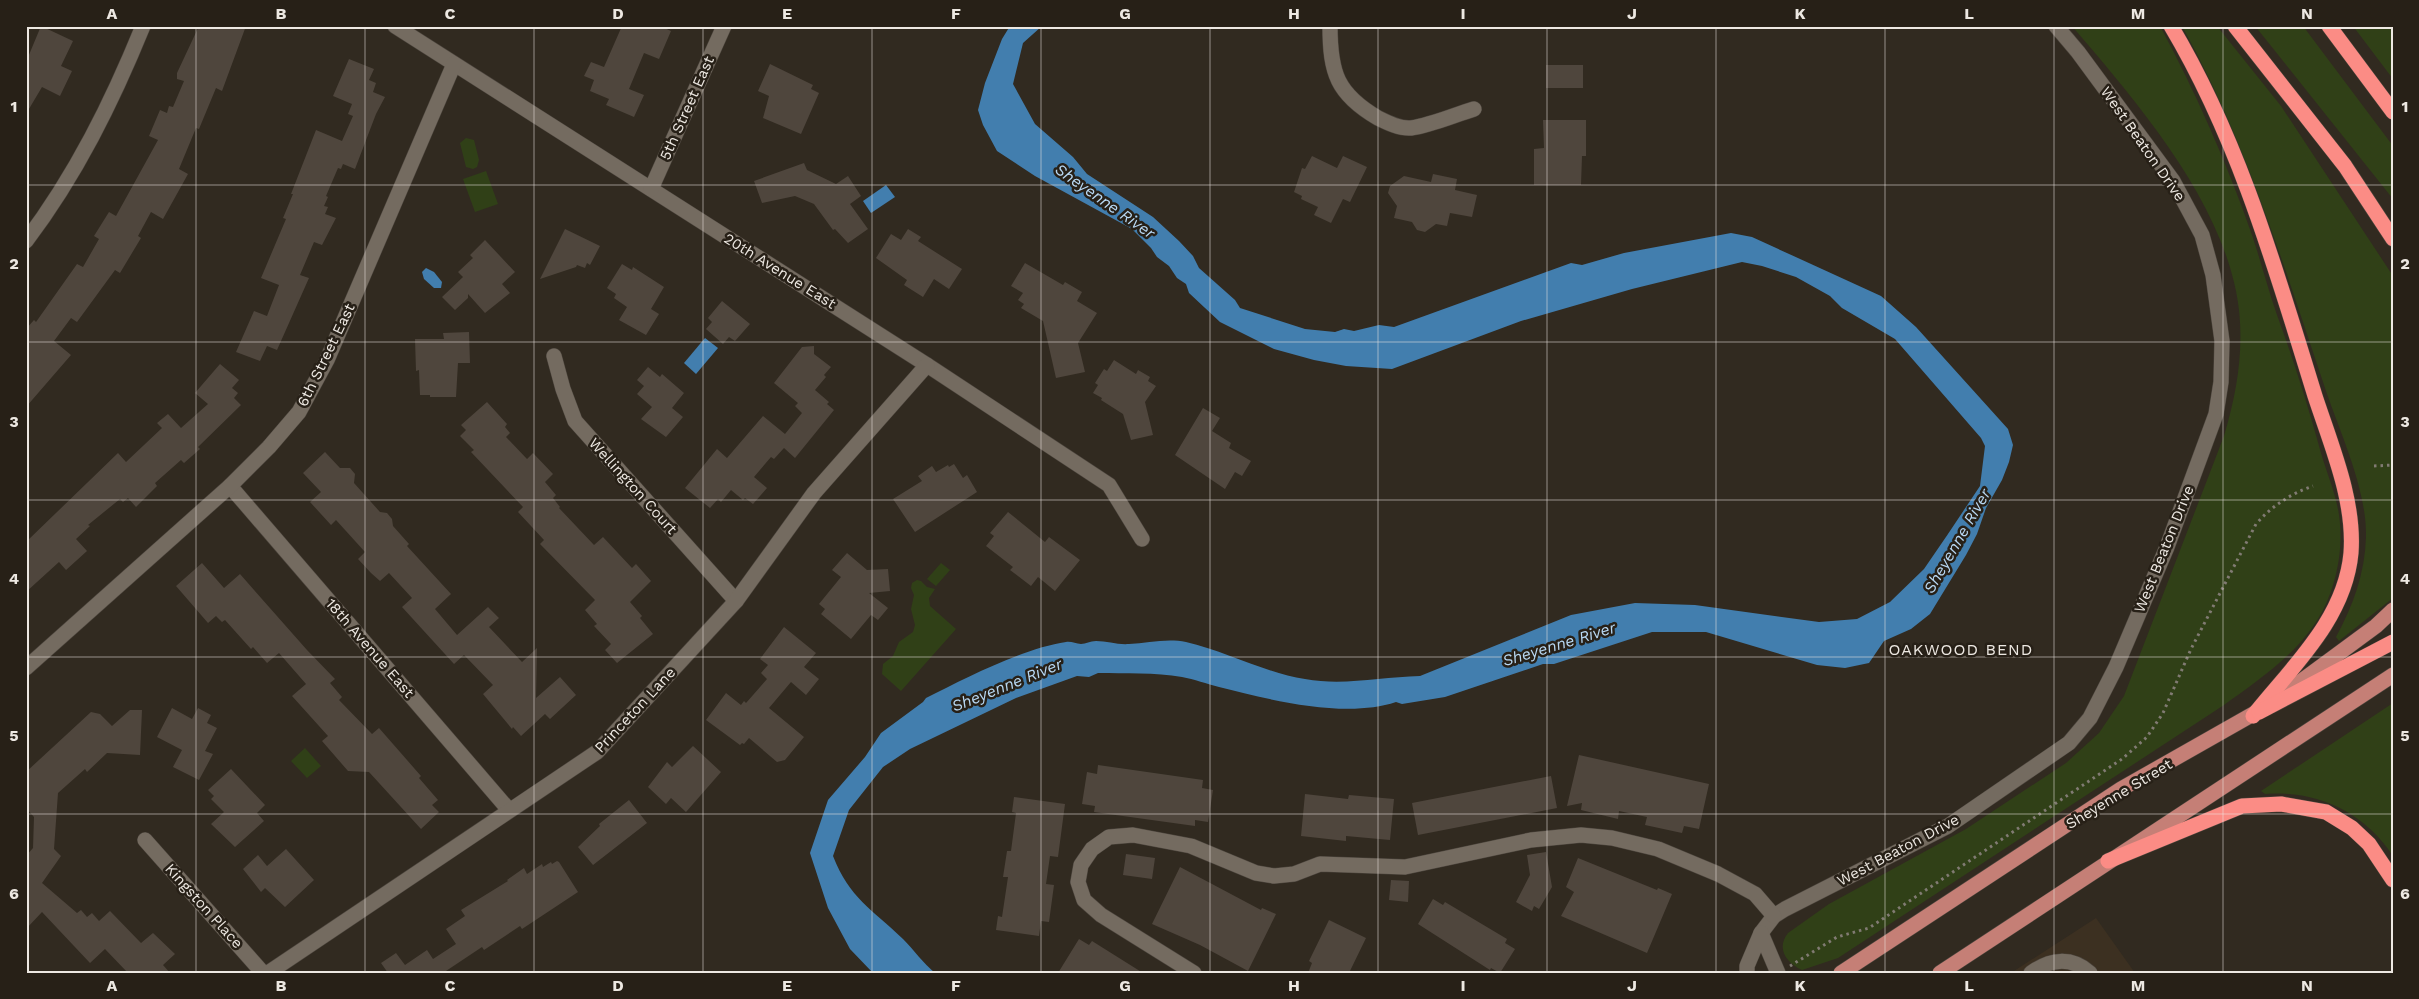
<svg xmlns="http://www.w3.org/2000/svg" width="2419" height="999" viewBox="0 0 2419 999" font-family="'Work Sans',sans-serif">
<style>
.built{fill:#3c3021}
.green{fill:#304017}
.water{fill:#427eae}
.building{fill:#4f463d}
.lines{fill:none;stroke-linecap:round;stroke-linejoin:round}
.minor-casing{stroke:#4c453d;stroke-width:16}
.major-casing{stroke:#4c453d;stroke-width:16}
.highway-casing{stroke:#4c453d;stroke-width:16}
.path{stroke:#817b73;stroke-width:3;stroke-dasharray:2.5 4;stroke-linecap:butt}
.minor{stroke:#746b60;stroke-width:15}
.major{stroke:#c57f76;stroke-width:15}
.highway{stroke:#fb8c85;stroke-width:15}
.grid{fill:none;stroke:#ede8e2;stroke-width:1;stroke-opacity:0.55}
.labels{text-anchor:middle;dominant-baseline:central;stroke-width:5;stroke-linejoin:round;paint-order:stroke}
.street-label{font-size:15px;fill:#ede8e2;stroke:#272017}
.water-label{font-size:16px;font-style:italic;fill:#b8d8f3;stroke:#272017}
.neighbourhood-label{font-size:16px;letter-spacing:1px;fill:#ede8e2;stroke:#272017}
.neatline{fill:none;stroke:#ede8e2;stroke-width:2}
.grid-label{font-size:16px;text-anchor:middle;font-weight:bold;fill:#ede8e2}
</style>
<rect width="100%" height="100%" fill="#312a20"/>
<polygon class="built" points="2096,918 2135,973 2011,973"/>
<g class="green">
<path d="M2072,26H2160C2196,93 2227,163 2252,235C2261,262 2268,289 2277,315C2294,361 2308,406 2321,453C2327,474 2336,494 2339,515C2343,541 2339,570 2330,594C2312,644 2266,675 2224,705L1838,958L1802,970C1786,963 1776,948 1788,933L1829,904L1966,829L2066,763L2099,733L2124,696L2224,436C2238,389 2246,340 2236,291C2216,193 2135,100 2072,26Z"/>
<path d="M2182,26H2217L2281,106L2393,276V598L2339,641L2336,637C2353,606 2365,573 2366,537C2367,489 2340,433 2325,388C2284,266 2245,139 2182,26Z"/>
<polygon points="2255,26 2303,26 2393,146 2393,199"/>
<polygon points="2353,26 2393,26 2393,79"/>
<polygon points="466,138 474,140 479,160 477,167 473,169 466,167 460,143"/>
<polygon points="486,171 498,204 475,212 463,179"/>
<polygon points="941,563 950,570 936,586 927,579"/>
<polygon points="917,580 921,581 927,587 935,589 929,598 930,606 956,629 901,691 882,674 883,664 893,656 899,642 913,632 915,625 911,609 914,595 911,588 912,583"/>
<path d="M2393,703V856C2364,812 2317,790 2265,794L2261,791Z"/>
<polygon points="305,748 321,766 307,778 291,761"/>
</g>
<g class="water">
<path d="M1010,26H1042L1023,43L1013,84L1035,124L1073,157L1087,174L1153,217L1179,241L1193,256L1199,268L1235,300L1240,308L1305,329L1335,332L1344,329L1354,331L1379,325L1394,327L1571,263L1582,265L1624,253L1731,233L1752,237L1881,296L1916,327L2008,429L2013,445L2009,462L2002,480L1986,508L1977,534L1966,555L1930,614L1911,629L1884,641L1869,663L1845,668L1817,665L1706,632H1652L1554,664H1543L1445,697L1402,704L1396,702C1346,719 1270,700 1219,687C1207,684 1194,679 1182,677C1155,672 1125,674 1098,673L1089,677L1077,676L1016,698L910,749L883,767L849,810L833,856C850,899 871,908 903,939C914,950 923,963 935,973H873L850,949L828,908L810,853L828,800L865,757L881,733L923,702L926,698C965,678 1024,648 1066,642C1071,641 1076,644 1081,644C1086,644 1090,641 1096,641C1107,641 1118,645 1129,644C1148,643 1167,638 1186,642C1225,651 1266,673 1305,679C1343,686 1381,677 1420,676L1571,615L1635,603L1695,605L1819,622L1857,619L1890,602L1924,569L1948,534L1980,486L1985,446L1981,438L1895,339L1842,308L1830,296L1796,277L1762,266L1742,262L1632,289L1521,321L1392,369L1346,366L1314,360L1274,349L1220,322L1189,293L1186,284L1177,278L1169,266L1157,257L1151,248L1132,229L1035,176L997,151L983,125L978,110L985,83L1002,39Z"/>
<polygon points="886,185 895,197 871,213 863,201"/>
<polygon points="426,268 434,272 442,282 441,288 434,288 424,279 422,272"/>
<polygon points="705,338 718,348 696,374 684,363"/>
</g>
<g class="building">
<polygon points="41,26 73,41 61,66 72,71 60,96 42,87 26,114 26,62"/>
<polygon points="199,26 246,26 222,91 216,88 199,129 196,128 179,169 188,174 163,219 151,212 138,236 141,238 120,273 115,270 77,322 71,318 54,341 71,355 26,407 26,329 34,320 36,322 77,264 83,267 99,239 94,236 109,212 116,216 158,140 149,136 160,110 167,113 169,106 173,107 184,81 177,79 177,73"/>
<polygon points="622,26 660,26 671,31 659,59 644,53 629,89 644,95 634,117 606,105 609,99 590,91 594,80 584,76 591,62 604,67"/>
<polygon points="349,59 374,69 369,80 376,83 373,92 385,97 376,114 355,169 343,164 341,169 338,168 326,196 328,197 324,206 328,207 325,214 336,218 322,245 314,242 300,275 309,278 277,350 267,346 260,361 236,352 254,311 267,316 279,285 261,278 286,219 283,218 293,194 291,194 316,130 342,141 353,116 348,114 352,104 333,96"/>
<polygon points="770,64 813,85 811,89 819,93 801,134 763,118 769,96 758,91"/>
<rect x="1546" y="65" width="37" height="23"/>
<polygon points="1543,120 1586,120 1586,156 1582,156 1581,185 1534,185 1534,149 1544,148"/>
<polygon points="1312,156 1337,168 1343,156 1367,167 1350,202 1343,199 1331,223 1314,215 1318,207 1301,199 1302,196 1294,192 1302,168 1305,169"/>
<polygon points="804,163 807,170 836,184 848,176 861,196 850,204 868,229 848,243 835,229 833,230 814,204 795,196 762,203 754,181"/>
<polygon points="1433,174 1457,179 1455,190 1477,195 1472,217 1450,213 1447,226 1436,224 1425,232 1417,230 1412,222 1394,218 1397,206 1388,193 1390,186 1404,176 1431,182"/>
<polygon points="565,229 600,246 590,265 587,263 585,268 577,265 576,267 540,279"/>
<polygon points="908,229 921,237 918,241 962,269 949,289 934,279 923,297 904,285 907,280 876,258 891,234 901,240"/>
<polygon points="485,240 515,272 502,284 510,293 485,313 468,294 468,298 455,310 442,297 463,277 458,272 473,258 470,255"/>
<polygon points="1025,263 1063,285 1065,282 1082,292 1077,301 1097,313 1078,343 1085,372 1056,378 1043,321 1021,308 1024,304 1018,300 1023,293 1011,286"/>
<polygon points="622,264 632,270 633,267 664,287 651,309 659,314 646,335 619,320 627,307 614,298 616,294 607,288"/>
<polygon points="722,301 750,324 735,341 729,337 723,344 706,329 712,322 708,318"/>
<polygon points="469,332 470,363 458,363 456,397 430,397 430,395 420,395 419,370 416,371 415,339 444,339 443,333"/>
<polygon points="814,346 814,354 831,367 824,375 826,377 815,390 829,402 827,404 834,410 795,458 784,448 774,459 771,457 754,477 767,488 753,504 745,498 743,500 731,490 721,502 718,499 710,508 685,488 717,449 727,458 763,416 785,434 802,413 795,406 798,403 774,383 802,347"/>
<polygon points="1114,360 1136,374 1138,370 1150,377 1148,381 1156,386 1145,402 1153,435 1131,440 1123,414 1101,400 1102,398 1093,393 1098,385 1095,383 1104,369 1107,371"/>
<polygon points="220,364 239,380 232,388 238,393 234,398 241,405 198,447 200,449 184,463 181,460 155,483 157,486 136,507 128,498 123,502 120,499 88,525 90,526 76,539 87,551 66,570 59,562 26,592 26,542 118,453 126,462 162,428 157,423 168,414 181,428 208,404 195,393"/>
<polygon points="648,367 660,377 662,374 684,393 672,408 683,417 666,437 641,419 652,407 637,394 644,386 637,380"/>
<polygon points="487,402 507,424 505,427 510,433 506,437 527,459 533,453 553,474 545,482 556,495 553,498 560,507 559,508 594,545 603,537 632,568 636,564 651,581 630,602 642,616 640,618 653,634 617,663 605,650 611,644 594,626 597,624 585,610 595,600 540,544 544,540 518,512 523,507 471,452 474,450 460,436 466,430 461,425"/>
<polygon points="1203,408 1220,418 1212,431 1231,443 1229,448 1251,461 1242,476 1235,472 1225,489 1175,455"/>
<polygon points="325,452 340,468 350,468 355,474 354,483 380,512 387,513 392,519 393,526 409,544 407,546 451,594 435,609 457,635 488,607 499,618 489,627 522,662 537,648 536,698 560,677 576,695 550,719 545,714 521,736 513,727 512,729 483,694 493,685 464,655 454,664 402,607 412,598 389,573 380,581 371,573 358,559 365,552 336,520 331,525 310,502 321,492 303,473"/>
<polygon points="954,464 963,478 967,475 977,492 915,532 893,499 922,481 918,476 932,466 936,472 948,465 949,467"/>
<polygon points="1008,512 1045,542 1049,537 1080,560 1055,591 1038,577 1031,586 1010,570 1013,567 986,546 994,536 990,533"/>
<polygon points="847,553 867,570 888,569 890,591 869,593 888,608 878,620 871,615 851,639 821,614 825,609 819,604 841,577 832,570"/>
<polygon points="202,563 224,588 240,574 307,650 335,679 330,683 342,697 339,700 372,734 379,728 421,776 419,778 438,800 432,805 439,812 421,829 369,772 348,771 322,741 328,736 292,696 306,684 279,653 267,663 253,647 251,649 225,620 222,622 216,616 208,623 176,586"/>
<polygon points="784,627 816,653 804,667 819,679 806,695 791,682 769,708 804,737 785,760 777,762 749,738 744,744 742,743 740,745 706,720 726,693 741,705 744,701 746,703 767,679 761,673 768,665 760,659"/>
<polygon points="172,708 192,719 198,708 211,715 207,723 217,728 205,751 213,754 199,780 173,767 182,750 157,737"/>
<polygon points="130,710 142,710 140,755 107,753 87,772 85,769 58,793 54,849 61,856 42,883 77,913 81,910 87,917 92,913 99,921 110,911 141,943 153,933 175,954 163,965 170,973 128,973 105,949 90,963 42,912 26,929 26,856 33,848 34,817 26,808 26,772 91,712 100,714 112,726"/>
<polygon points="693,746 721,772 686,812 671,798 666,804 648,787 667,762 672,767"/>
<polygon points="1579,755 1709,784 1699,829 1684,826 1682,833 1645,825 1647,817 1619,811 1618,819 1581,810 1582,803 1567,806"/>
<polygon points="1098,765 1203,780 1202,788 1213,790 1208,822 1195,820 1195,826 1094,812 1095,806 1082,804 1087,772 1097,774"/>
<polygon points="231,769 265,805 257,813 264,821 235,847 211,824 224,812 211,799 214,796 208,790"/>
<polygon points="1551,776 1557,808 1418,835 1412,803"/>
<polygon points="1305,794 1348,799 1349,795 1394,799 1390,840 1346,836 1346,841 1301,836"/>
<polygon points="1014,797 1065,804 1058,857 1050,856 1046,884 1054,885 1049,922 1041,921 1039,936 996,930 998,916 1002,917 1008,877 1003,877 1007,851 1011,851 1016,813 1012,812"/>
<polygon points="629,800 647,823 593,865 578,847 600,826 599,824"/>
<polygon points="286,849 314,880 285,907 265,888 261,892 243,869 258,855 267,866"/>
<polygon points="1546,852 1552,887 1539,909 1534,906 1532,911 1516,902 1530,875 1527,855"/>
<polygon points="1126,854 1155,858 1152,879 1123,875"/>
<polygon points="1578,858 1657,890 1658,888 1672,894 1647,953 1561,916 1574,892 1566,887"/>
<polygon points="557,861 559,862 578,892 522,929 520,926 484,950 482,947 443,973 388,973 381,963 396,953 405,965 427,950 433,959 456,944 446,929 465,916 461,910 508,881 507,880 524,868 527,874 542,864 543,867 551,862 552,864"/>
<polygon points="1180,867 1261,910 1262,908 1276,914 1248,971 1200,945 1152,924"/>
<polygon points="1391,880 1409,881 1408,902 1389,900"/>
<polygon points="1433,899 1443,905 1445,902 1507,939 1505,943 1515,949 1500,973 1491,968 1490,970 1418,924"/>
<polygon points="1329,920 1366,938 1349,973 1308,973 1312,963 1309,961"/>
<polygon points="1079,939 1089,945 1092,941 1143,973 1058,973"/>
</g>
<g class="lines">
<defs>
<g id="minor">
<polyline points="395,26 927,365 1109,485 1142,539"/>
<path d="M1330,26C1330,73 1337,94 1378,118C1388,123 1400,129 1411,128C1432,125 1454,115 1474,109"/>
<polyline points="651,189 724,26"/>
<path d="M26,241C76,175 112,102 143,26"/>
<polyline points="554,356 563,389 575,421 736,601"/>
<polyline points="230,486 509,810"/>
<polyline points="26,668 230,486 269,447 299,412 327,360 454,64"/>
<polyline points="145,840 263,973"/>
<polyline points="1761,933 1774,916 1785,909 1948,826 2069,743 2090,718 2116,667 2167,547 2216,414 2221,382 2222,341 2213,275 2202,235 2173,181 2078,52 2056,26"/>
<polyline points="268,973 597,752 736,601 814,493 927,365"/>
<polyline points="1194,973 1101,915 1084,900 1078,882 1081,865 1092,849 1109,837 1133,835 1191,846 1256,873 1274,876 1294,874 1320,864 1405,867 1531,840 1581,835 1612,838 1658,849 1718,874 1755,894 1774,916"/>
<polyline points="1747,973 1747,966 1761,933 1778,973"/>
<path d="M2031,973C2050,959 2071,956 2090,973"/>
</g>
<g id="major">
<polyline points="2281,696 2376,626 2393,610"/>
<polyline points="1841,973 2121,789 2262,709"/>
<polyline points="1940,973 2393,675"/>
</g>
<g id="highway">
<path d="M2171,26C2239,140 2276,270 2315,396C2331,445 2355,500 2351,553C2345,619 2292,667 2253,716"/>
<polyline points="2235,26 2345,166 2393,239"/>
<polyline points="2329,26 2393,112"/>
<polyline points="2259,712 2393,642"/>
<polyline points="2108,861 2242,806 2281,804 2326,812 2352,828 2369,844 2393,880"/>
</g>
</defs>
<use href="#minor" class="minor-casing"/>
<use href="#major" class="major-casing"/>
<use href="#highway" class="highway-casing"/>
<g class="path">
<polyline points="2374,466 2393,465"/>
<path d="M1790,966L1837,937L1869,928L2122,759L2147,737L2163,713L2191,649L2256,524C2272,506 2290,494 2313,486"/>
</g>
<use href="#minor" class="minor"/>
<use href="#major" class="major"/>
<use href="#highway" class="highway"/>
</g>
<path class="grid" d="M196,26V973M365,26V973M534,26V973M703,26V973M872,26V973M1041,26V973M1210,26V973M1378,26V973M1547,26V973M1716,26V973M1885,26V973M2054,26V973M2223,26V973M26,185H2393M26,342H2393M26,500H2393M26,657H2393M26,814H2393"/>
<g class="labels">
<g class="street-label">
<text transform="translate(687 108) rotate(-66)">5th Street East</text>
<text transform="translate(2143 144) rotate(55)">West Beaton Drive</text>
<text transform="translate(780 271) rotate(32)">20th Avenue East</text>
<text transform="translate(326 355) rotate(-64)">6th Street East</text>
<text transform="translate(633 486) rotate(48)">Wellington Court</text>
<text transform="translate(2164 549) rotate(-68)">West Beaton Drive</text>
<text transform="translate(370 648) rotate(49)">18th Avenue East</text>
<text transform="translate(635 710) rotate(-47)">Princeton Lane</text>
<text transform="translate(2119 794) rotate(-31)">Sheyenne Street</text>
<text transform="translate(1898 850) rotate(-28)">West Beaton Drive</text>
<text transform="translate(204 906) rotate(48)">Kingston Place</text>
</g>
<g class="water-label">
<text transform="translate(1105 201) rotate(35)">Sheyenne River</text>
<text transform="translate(1957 541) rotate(-60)">Sheyenne River</text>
<text transform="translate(1559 644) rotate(-17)">Sheyenne River</text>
<text transform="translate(1007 685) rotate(-22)">Sheyenne River</text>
</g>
<g class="neighbourhood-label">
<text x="1961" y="649">OAKWOOD BEND</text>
</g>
</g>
<rect width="2419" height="999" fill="none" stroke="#272017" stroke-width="55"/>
<rect x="28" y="28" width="2364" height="944" class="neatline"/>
<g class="grid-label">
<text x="112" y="19">A</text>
<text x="281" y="19">B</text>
<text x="450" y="19">C</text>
<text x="618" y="19">D</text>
<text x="787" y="19">E</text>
<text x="956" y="19">F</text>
<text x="1125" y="19">G</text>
<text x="1294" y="19">H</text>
<text x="1463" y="19">I</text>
<text x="1632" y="19">J</text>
<text x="1800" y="19">K</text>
<text x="1969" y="19">L</text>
<text x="2138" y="19">M</text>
<text x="2307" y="19">N</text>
<text x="14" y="112">1</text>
<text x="2405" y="112">1</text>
<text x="14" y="269">2</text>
<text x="2405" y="269">2</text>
<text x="14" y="427">3</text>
<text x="2405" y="427">3</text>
<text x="14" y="584">4</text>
<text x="2405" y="584">4</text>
<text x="14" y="741">5</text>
<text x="2405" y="741">5</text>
<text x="14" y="899">6</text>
<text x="2405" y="899">6</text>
<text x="112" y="991">A</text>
<text x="281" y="991">B</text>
<text x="450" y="991">C</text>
<text x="618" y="991">D</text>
<text x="787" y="991">E</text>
<text x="956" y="991">F</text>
<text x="1125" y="991">G</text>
<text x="1294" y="991">H</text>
<text x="1463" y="991">I</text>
<text x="1632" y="991">J</text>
<text x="1800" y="991">K</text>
<text x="1969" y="991">L</text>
<text x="2138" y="991">M</text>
<text x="2307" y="991">N</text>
</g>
</svg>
